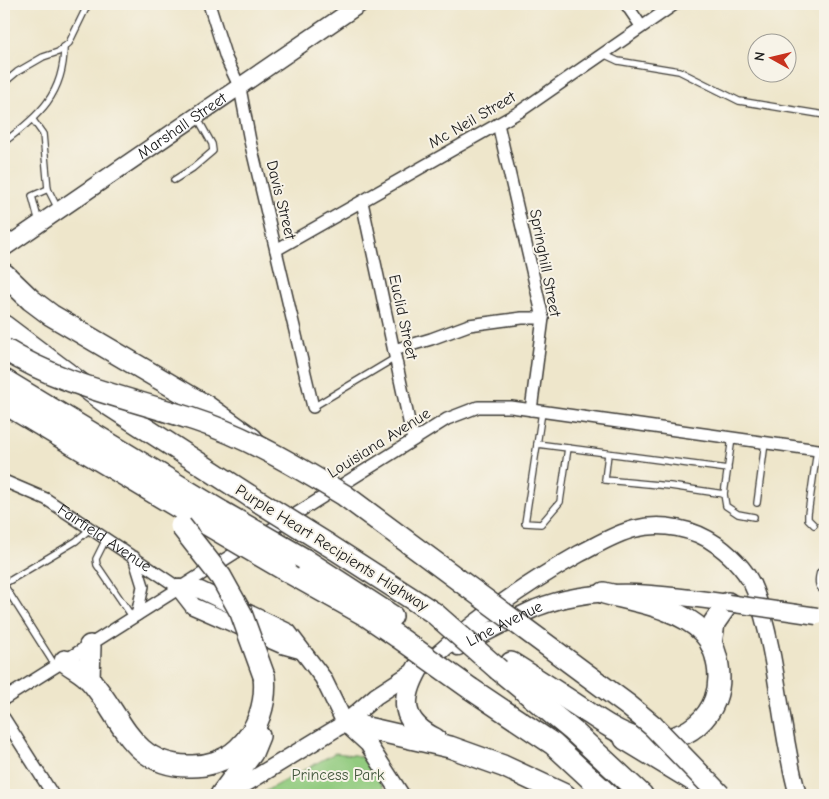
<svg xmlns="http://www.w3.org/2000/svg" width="829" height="799" viewBox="0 0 829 799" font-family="'Comic Neue',sans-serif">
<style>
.green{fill:#92cb7f;stroke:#57744e}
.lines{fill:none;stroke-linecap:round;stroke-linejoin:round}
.lane-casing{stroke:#3c3a36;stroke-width:8}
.street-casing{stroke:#3c3a36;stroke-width:14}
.secondary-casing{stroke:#3c3a36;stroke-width:19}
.highway-casing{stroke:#3c3a36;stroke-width:24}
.lane{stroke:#fff;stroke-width:5.5}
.street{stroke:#fff;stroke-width:11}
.secondary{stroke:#fff;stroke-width:16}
.highway{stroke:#fff;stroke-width:21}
.secondary-bridge-casing{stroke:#3c3a36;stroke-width:19;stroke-linecap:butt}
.highway-bridge-casing{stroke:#3c3a36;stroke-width:24;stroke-linecap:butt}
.secondary-bridge{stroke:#fff;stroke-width:16}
.highway-bridge{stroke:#fff;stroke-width:21}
.labels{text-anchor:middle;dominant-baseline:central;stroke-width:4;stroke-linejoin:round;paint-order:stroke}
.street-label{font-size:16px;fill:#1c1c1c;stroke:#f7f3e8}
.park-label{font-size:16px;fill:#45593f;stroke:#f7f3e8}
</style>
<rect width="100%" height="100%" fill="#f7f3e8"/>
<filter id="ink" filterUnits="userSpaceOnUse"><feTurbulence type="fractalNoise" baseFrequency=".02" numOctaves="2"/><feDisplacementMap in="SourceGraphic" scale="10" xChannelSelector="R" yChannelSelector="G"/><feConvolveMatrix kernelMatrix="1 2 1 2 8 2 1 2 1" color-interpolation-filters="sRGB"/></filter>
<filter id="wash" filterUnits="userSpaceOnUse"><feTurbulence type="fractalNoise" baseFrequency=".0096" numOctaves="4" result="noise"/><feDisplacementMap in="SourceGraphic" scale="20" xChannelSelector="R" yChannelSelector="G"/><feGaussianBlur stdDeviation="1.12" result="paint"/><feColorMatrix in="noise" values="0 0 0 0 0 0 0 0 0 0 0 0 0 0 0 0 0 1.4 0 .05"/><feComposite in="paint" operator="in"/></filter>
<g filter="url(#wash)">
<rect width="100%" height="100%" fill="#eee6cb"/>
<polygon class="green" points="335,753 355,755 365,759 388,795 258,795"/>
</g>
<g filter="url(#ink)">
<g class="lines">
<defs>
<g id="lane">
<polyline points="603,54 618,61 679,71 739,101 825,115"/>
<polyline points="4,83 17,72 43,57 58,52 69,43 88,4"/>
<polyline points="33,120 43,134 48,189"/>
<path d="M4,142C39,116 64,94 64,47"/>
<polyline points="174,180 193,168 213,151 212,144 197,117"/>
<polyline points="39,222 32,196 48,189 58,209"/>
<polyline points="313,407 395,358"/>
<polyline points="542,412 525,523 541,524 560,502 568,448 728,469"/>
<polyline points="537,444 568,448"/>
<polyline points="608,454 605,480 670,486 724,494 732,438"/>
<polyline points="724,494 726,506 738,514 754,517"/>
<polyline points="757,503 765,443"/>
<polyline points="814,525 808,519 808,514 817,450"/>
<polyline points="106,539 96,559 97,565 133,618"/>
<path d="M825,570L820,572C818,579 817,588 825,591"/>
<polyline points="4,584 76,541 90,529"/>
<polyline points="4,585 56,667"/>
</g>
<g id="street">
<polyline points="209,4 226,58 240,88 250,141 313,407"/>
<polyline points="626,4 641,26"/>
<polyline points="498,124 543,318 531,410"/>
<polyline points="362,202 413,440"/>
<polyline points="276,250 519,112 675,4"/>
<polyline points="394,350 431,339 469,325 522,318 543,318"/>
<path id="s1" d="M4,481L46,499L179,588"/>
<polyline points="259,537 447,419 478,407 511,407 825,451"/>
<polyline points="134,557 143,586 137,615"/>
<polyline points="4,699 246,546"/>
<polyline points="4,718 53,795"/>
</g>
<g id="secondary">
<path id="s2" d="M4,248L360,4"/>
<polyline points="179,588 200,590 288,632 323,678 345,723 368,744 401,795"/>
<polyline points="179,588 193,606 282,645 300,650"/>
<path id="s3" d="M458,647C484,634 510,620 536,608C598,583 664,594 728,603"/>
<path d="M431,660C476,619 526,584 579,554C597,545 614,534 634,529C661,522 694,528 717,545C733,557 748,572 755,591C779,657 779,729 798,795"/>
<polyline points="227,795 345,723 376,696 419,668"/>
</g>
<g id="highway">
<polyline points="4,274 31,300 51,315 206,406 252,439"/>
<polyline points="4,326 109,405 250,496"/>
<polyline points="4,380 222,512"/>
<polyline points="4,403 208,525"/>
<polyline points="327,544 434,613"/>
<polyline points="304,559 392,616"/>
<polyline points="285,570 367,616 398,637"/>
<polyline points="711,644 714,623 728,603"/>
<path d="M65,661C72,667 83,672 89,679C122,715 129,765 188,766C206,767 225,761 238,749C258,731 267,702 264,676"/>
<path d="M511,663C535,678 558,693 581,708C598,719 615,732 635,738C682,750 726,715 718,666C716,653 712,641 703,632C680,608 635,601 604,593"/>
<path d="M418,668C400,700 401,722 435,739"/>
<polyline points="499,670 573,731 642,795"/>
<polyline points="89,679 90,646"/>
<polyline points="471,689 553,744 608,795"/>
<polyline points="345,723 450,747 503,766 565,795"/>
<polyline points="625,739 714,793"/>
<polyline points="221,795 252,753 259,736"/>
</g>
</defs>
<use href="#lane" class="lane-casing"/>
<use href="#street" class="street-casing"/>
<use href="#secondary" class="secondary-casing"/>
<use href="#highway" class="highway-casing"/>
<use href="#lane" class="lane"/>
<use href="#street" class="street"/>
<use href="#secondary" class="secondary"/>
<use href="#highway" class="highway"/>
<defs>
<polyline id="secondary-bridge" points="728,603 817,616"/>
<g id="highway-bridge">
<path d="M4,349C63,386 130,398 195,420C248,437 296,466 344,495L629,706L653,726L720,795"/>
<polyline points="250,496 327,544"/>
<polyline points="222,512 304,559"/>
<polyline points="208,525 285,570"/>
<polyline points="181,526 221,577 241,613 264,676"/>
<polyline points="434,613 499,670"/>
<polyline points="398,637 471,689"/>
</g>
</defs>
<use href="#secondary-bridge" class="secondary-bridge-casing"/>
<use href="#highway-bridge" class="highway-bridge-casing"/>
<use href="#secondary-bridge" class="secondary-bridge"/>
<use href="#highway-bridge" class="highway-bridge"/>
</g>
</g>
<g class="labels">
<g class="street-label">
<text transform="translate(472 120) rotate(-30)">Mc Neil Street</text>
<text stroke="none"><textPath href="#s2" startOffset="216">Marshall Street</textPath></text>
<text transform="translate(281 200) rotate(76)">Davis Street</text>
<text transform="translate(545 263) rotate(79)">Springhill Street</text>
<text transform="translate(403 317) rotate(78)">Euclid Street</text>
<text transform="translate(379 443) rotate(-32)">Louisiana Avenue</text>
<text stroke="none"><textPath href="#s1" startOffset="116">Fairfield Avenue</textPath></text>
<text transform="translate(332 548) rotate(32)">Purple Heart Recipients Highway</text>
<text stroke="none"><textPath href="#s3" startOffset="52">Line Avenue</textPath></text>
</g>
<g class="park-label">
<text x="338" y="775">Princess Park</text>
</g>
</g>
<rect width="829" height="799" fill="none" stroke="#f7f3e8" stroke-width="20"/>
<g transform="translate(772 58) rotate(278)"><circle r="24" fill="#f7f3e8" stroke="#9f9d96"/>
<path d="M0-4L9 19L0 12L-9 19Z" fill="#c8321e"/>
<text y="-8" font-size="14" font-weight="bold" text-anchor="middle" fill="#1c1c1c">N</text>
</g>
</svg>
